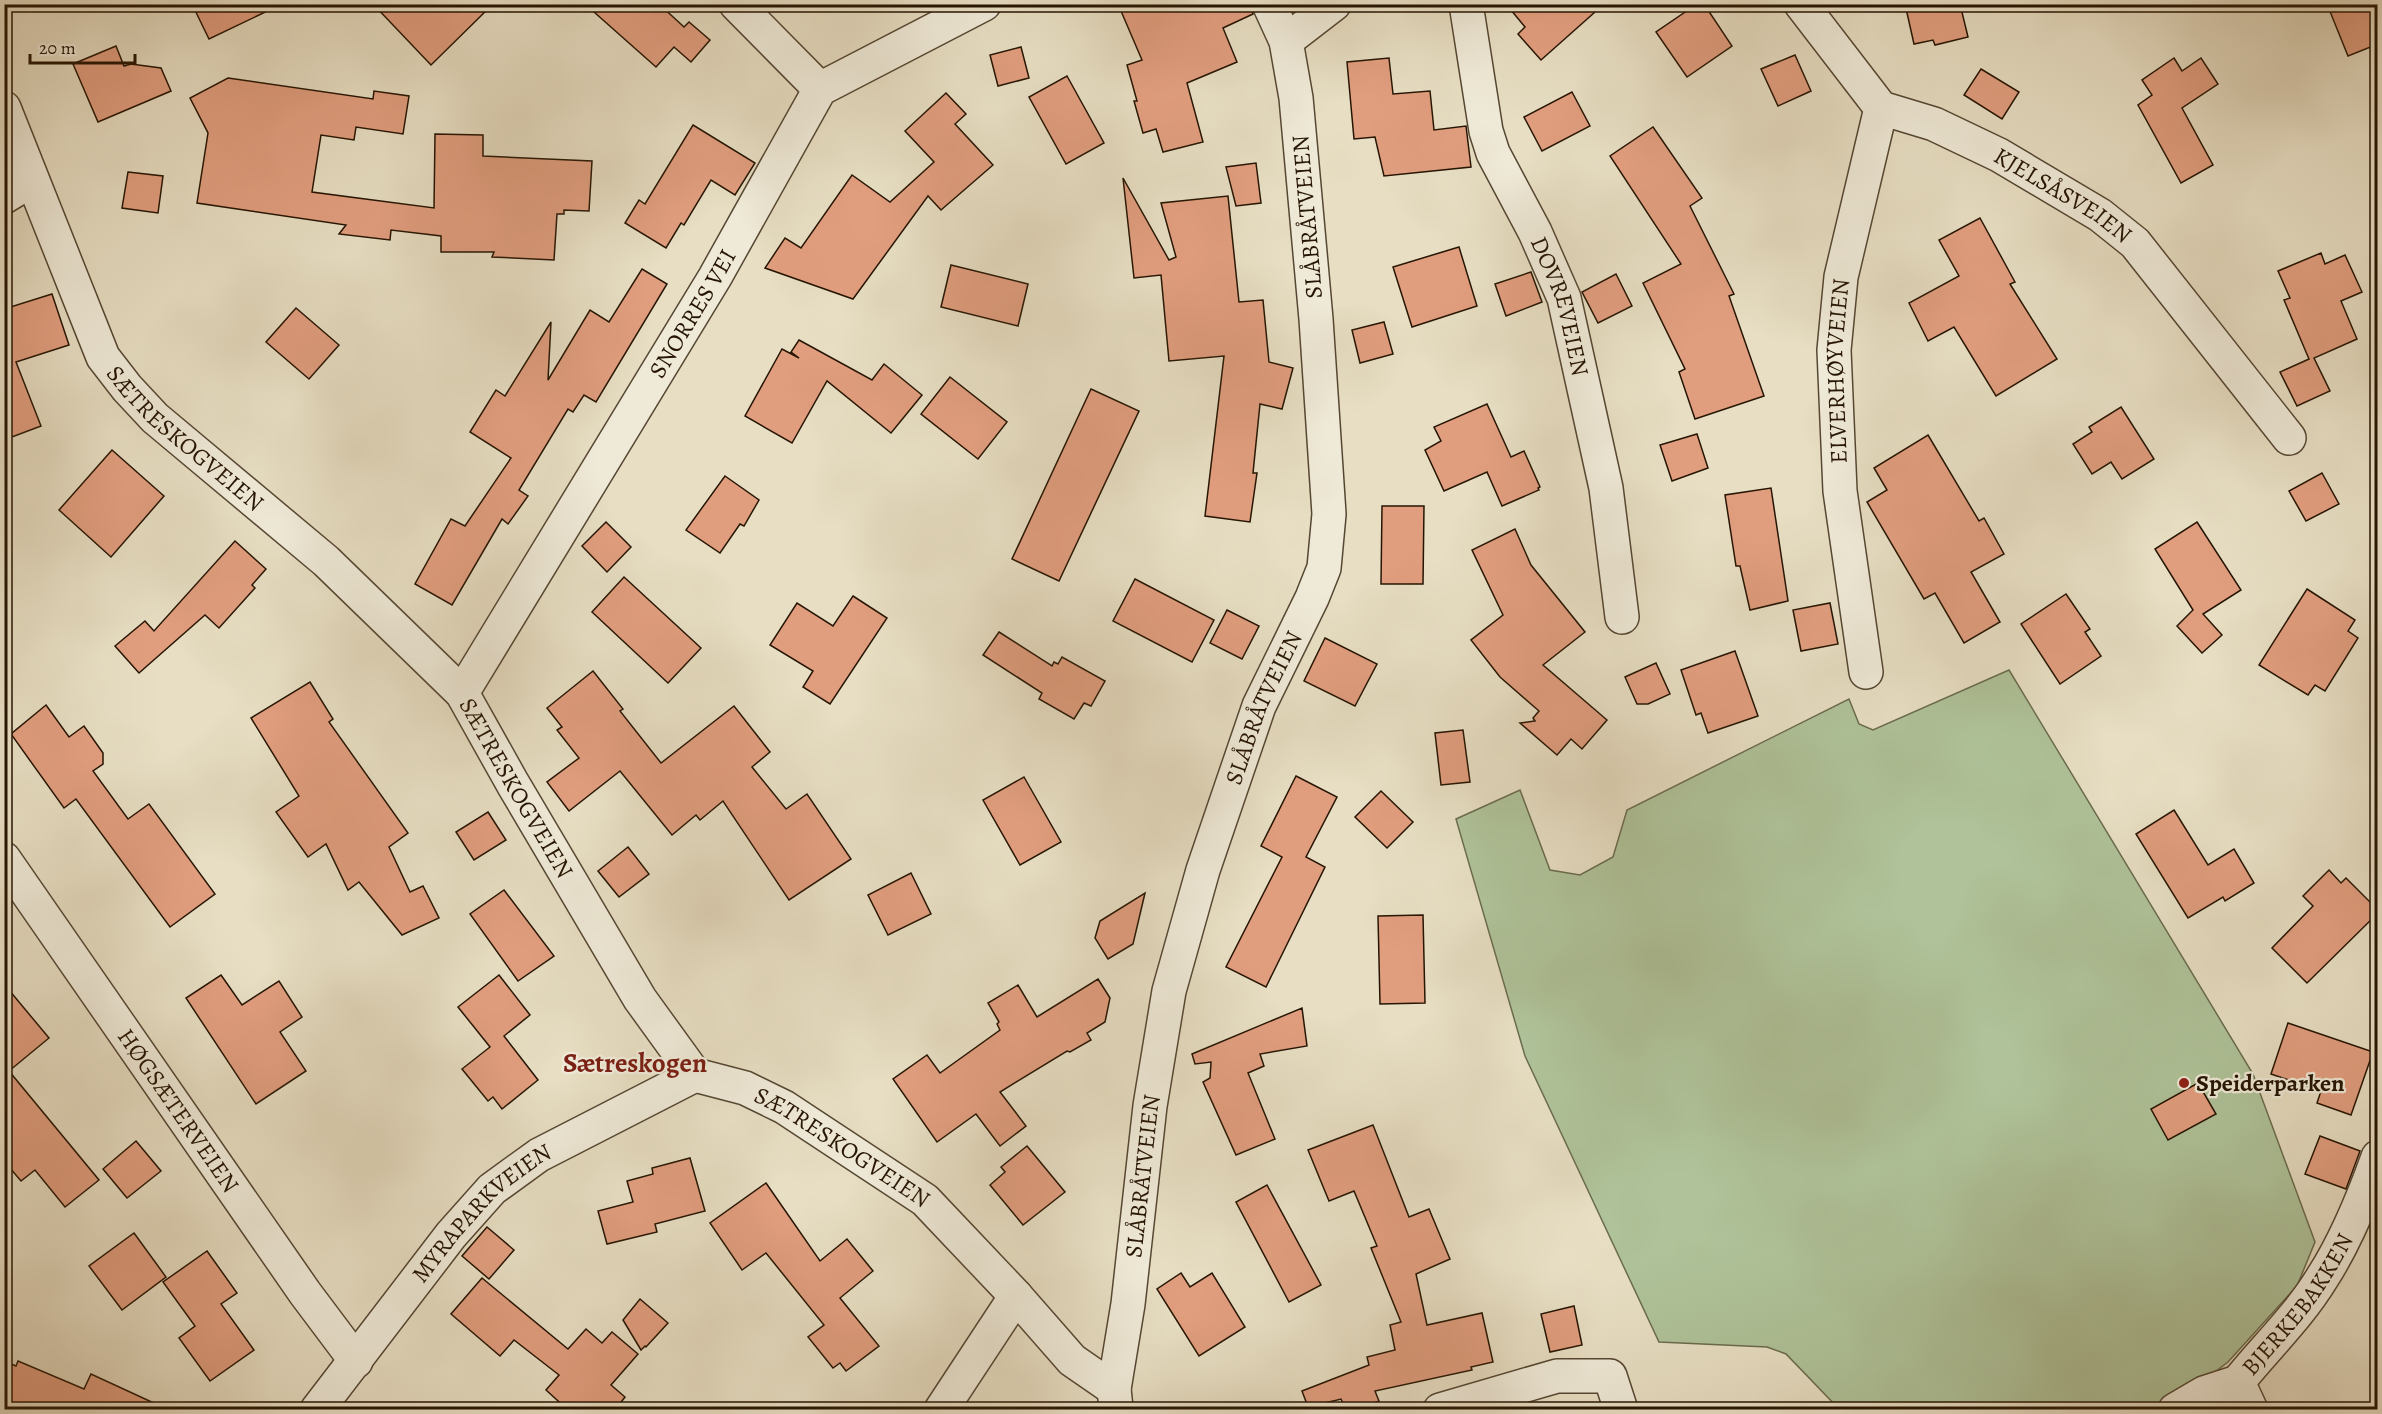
<svg xmlns="http://www.w3.org/2000/svg" width="2382" height="1414" viewBox="0 0 2382 1414" font-family="Alegreya,serif">
<style>
.green{fill:#afc299;stroke:#6a6c4e;stroke-width:1.5}
.building{fill:#e19e7f;stroke:#261503;stroke-width:1.5}
.lines{fill:none;stroke-linecap:round;stroke-linejoin:round}
.minor-casing{stroke:#564733;stroke-width:36}
.minor{stroke:#efead8;stroke-width:33}
.poi-dot{fill:#8f2418;stroke:#efead8;stroke-width:2}
.labels{text-anchor:middle;dominant-baseline:central;stroke-width:4.5;stroke-linejoin:round;paint-order:stroke}
.street-label{font-size:24px;fill:#261503;stroke:#efead8}
.poi-label{font-size:24px;font-weight:bold;fill:#261503;stroke:#efead8;text-anchor:start}
.quarter-label{font-size:27px;font-weight:bold;fill:#7a1f14;stroke:#efead8}
</style>
<rect width="100%" height="100%" fill="#e7dec3"/>
<filter id="stains"><feTurbulence type="fractalNoise" baseFrequency=".00333" numOctaves="4"/><feColorMatrix values="0 0 0 0 .2 0 0 0 0 .09 0 0 0 0 .02 0 0 0 .5 -.17"/></filter>
<radialGradient id="worn" r=".72"><stop offset=".6" stop-color="#630" stop-opacity="0"/><stop offset="1" stop-color="#630" stop-opacity=".3"/></radialGradient>
<polygon class="green" points="2009,670 2253,1074 2315,1242 2297,1286 2228,1362 2187,1393 2159,1409 1839,1409 1786,1354 1767,1347 1659,1342 1525,1056 1456,819 1520,790 1550,870 1580,875 1613,857 1627,810 1849,699 1859,724 1873,730"/>
<g class="building">
<polygon points="192,4 282,4 209,39"/>
<polygon points="373,4 493,4 431,65"/>
<polygon points="585,4 659,4 684,27 689,22 710,40 691,62 674,47 656,67"/>
<polygon points="1118,4 1251,4 1253,14 1223,28 1237,62 1187,83 1203,142 1163,152 1156,129 1143,133 1134,101 1137,101 1127,65 1142,60"/>
<polygon points="1506,4 1604,4 1541,60 1518,34 1525,27"/>
<polygon points="1697,4 1704,4 1732,46 1687,77 1656,32"/>
<polygon points="1905,4 1960,4 1968,37 1935,45 1933,40 1914,44"/>
<polygon points="2327,4 2378,4 2378,44 2348,56"/>
<polygon points="116,46 124,66 131,64 161,68 171,91 98,122 73,64"/>
<polygon points="1021,47 1029,78 998,86 990,55"/>
<polygon points="1795,55 1811,91 1778,106 1761,69"/>
<polygon points="1389,58 1393,94 1430,91 1434,130 1466,126 1471,167 1384,176 1375,137 1354,139 1347,62"/>
<polygon points="2174,58 2182,71 2201,58 2218,84 2182,108 2213,165 2181,183 2138,105 2152,95 2142,80"/>
<polygon points="1981,69 2019,92 2002,119 1964,95"/>
<polygon points="1067,76 1104,143 1066,164 1029,97"/>
<polygon points="228,78 373,99 374,91 409,96 403,134 356,127 354,140 321,135 312,192 434,208 435,134 483,135 483,156 592,161 589,211 564,210 564,214 557,214 554,260 492,257 494,252 441,252 441,236 391,230 390,240 339,234 346,225 197,203 208,133 190,98"/>
<polygon points="1572,92 1590,126 1542,151 1524,117"/>
<polygon points="946,93 966,114 955,124 993,165 941,210 928,196 853,299 765,268 785,238 801,248 852,175 890,202 934,162 905,131"/>
<polygon points="693,125 755,163 735,195 711,180 684,225 681,223 666,248 625,223 639,200 645,204"/>
<polygon points="1653,127 1702,198 1690,206 1734,294 1729,296 1764,396 1695,419 1679,372 1685,369 1643,283 1681,264 1610,156"/>
<polygon points="1256,163 1261,203 1236,206 1226,167"/>
<polygon points="128,172 163,176 158,213 122,208"/>
<polygon points="1123,178 1169,260 1176,257 1161,203 1228,196 1239,302 1263,300 1269,362 1293,368 1282,409 1260,404 1253,473 1257,473 1250,522 1205,516 1224,356 1169,361 1161,275 1134,278"/>
<polygon points="1980,218 2015,282 2010,284 2057,359 1996,396 1954,327 1928,341 1909,303 1959,276 1939,240"/>
<polygon points="1459,247 1477,306 1412,327 1393,267"/>
<polygon points="2321,253 2325,264 2345,255 2362,292 2341,301 2357,339 2314,358 2330,391 2297,406 2280,372 2309,359 2284,300 2290,298 2278,271"/>
<polygon points="951,265 1028,284 1018,326 941,307"/>
<polygon points="642,269 667,284 596,402 584,395 573,412 568,409 519,490 528,496 508,524 502,519 452,605 415,584 451,519 465,526 511,458 470,432 496,390 505,396 551,322 548,380 590,310 609,322"/>
<polygon points="1531,272 1542,302 1506,316 1495,284"/>
<polygon points="1616,274 1632,306 1598,323 1582,292"/>
<polygon points="52,294 69,345 16,362 41,426 4,440 4,309"/>
<polygon points="296,308 339,345 309,379 266,342"/>
<polygon points="1384,322 1393,354 1360,363 1352,330"/>
<polygon points="799,340 872,380 884,364 922,395 891,433 827,381 792,443 745,416 782,349 799,358 791,352"/>
<polygon points="950,377 1007,422 978,459 921,414"/>
<polygon points="1091,389 1139,411 1059,581 1012,559"/>
<polygon points="1487,404 1511,457 1524,451 1540,487 1538,488 1539,490 1502,506 1487,472 1444,491 1425,450 1441,441 1434,427"/>
<polygon points="2121,407 2154,459 2122,479 2111,462 2092,474 2073,444 2092,432 2089,427"/>
<polygon points="1697,434 1708,468 1672,481 1660,445"/>
<polygon points="1928,435 1979,521 1984,518 2004,554 1971,572 2000,622 1964,643 1935,593 1924,599 1867,502 1887,490 1874,468"/>
<polygon points="112,450 164,496 111,557 59,510"/>
<polygon points="2322,473 2339,504 2306,521 2289,491"/>
<polygon points="725,476 759,500 744,526 740,524 720,553 686,530"/>
<polygon points="1771,488 1788,601 1750,610 1740,566 1736,566 1725,495"/>
<polygon points="1382,506 1424,506 1423,584 1381,584"/>
<polygon points="606,522 631,547 607,572 582,546"/>
<polygon points="2197,522 2241,590 2203,614 2222,635 2202,653 2177,626 2193,610 2155,549"/>
<polygon points="1515,529 1531,565 1585,632 1543,665 1607,720 1582,749 1571,739 1557,755 1520,723 1535,721 1533,718 1539,711 1500,677 1471,640 1503,615 1472,550"/>
<polygon points="235,541 266,569 252,585 255,588 219,628 205,615 139,673 115,646 145,621 154,631"/>
<polygon points="624,577 701,648 668,683 592,612"/>
<polygon points="1135,579 1214,620 1192,662 1113,621"/>
<polygon points="2307,589 2355,620 2348,631 2358,638 2325,691 2315,685 2308,695 2259,665"/>
<polygon points="2066,594 2090,629 2085,632 2101,656 2060,684 2021,624"/>
<polygon points="853,596 887,618 830,704 803,687 813,671 770,645 797,603 833,626"/>
<polygon points="1830,603 1838,644 1801,651 1793,610"/>
<polygon points="1227,610 1259,626 1242,659 1210,643"/>
<polygon points="999,632 1052,666 1054,662 1058,664 1062,657 1105,681 1091,706 1084,703 1074,719 1039,699 1042,693 983,655"/>
<polygon points="1325,638 1377,664 1355,706 1304,681"/>
<polygon points="1735,651 1758,716 1708,733 1701,713 1696,715 1681,670"/>
<polygon points="1656,663 1670,694 1648,704 1637,704 1625,677"/>
<polygon points="593,671 623,709 620,711 661,763 734,706 770,752 752,767 786,809 807,794 851,859 789,900 723,801 700,820 696,815 672,835 620,771 569,811 547,782 579,758 557,730 562,727 547,708"/>
<polygon points="310,682 333,719 329,722 408,833 389,847 410,892 423,886 439,918 402,935 359,882 348,890 326,844 308,857 276,812 299,796 251,718"/>
<polygon points="46,705 69,737 84,726 103,753 103,764 93,771 128,819 149,804 215,894 170,927 76,799 64,808 11,734"/>
<polygon points="1463,730 1470,782 1441,785 1435,733"/>
<polygon points="1296,776 1337,797 1306,857 1325,867 1266,987 1226,967 1282,857 1261,846"/>
<polygon points="1024,777 1061,842 1020,865 983,800"/>
<polygon points="1381,791 1413,822 1387,848 1355,817"/>
<polygon points="2174,810 2208,865 2234,849 2254,883 2225,901 2223,897 2188,918 2136,834"/>
<polygon points="488,812 506,840 474,860 456,832"/>
<polygon points="628,847 649,874 619,897 598,871"/>
<polygon points="2329,870 2341,883 2346,878 2378,910 2378,913 2307,983 2272,948 2313,906 2303,896"/>
<polygon points="911,873 931,914 888,935 868,895"/>
<polygon points="504,890 554,956 518,981 470,914"/>
<polygon points="1145,893 1133,944 1108,959 1095,938 1100,921"/>
<polygon points="1423,915 1425,1003 1380,1004 1378,916"/>
<polygon points="221,975 242,1005 279,981 302,1017 280,1032 306,1071 256,1104 186,998"/>
<polygon points="499,975 530,1015 504,1036 538,1080 502,1109 493,1097 488,1101 462,1069 490,1047 458,1007"/>
<polygon points="1098,979 1110,998 1105,1022 1087,1033 1091,1040 1070,1052 1067,1051 1000,1092 1026,1126 1000,1146 976,1114 937,1142 893,1079 927,1055 940,1073 1000,1030 997,1024 999,1022 988,1003 1018,985 1037,1017"/>
<polygon points="4,984 49,1038 9,1071 99,1180 65,1207 35,1170 21,1181 4,1161"/>
<polygon points="1302,1008 1307,1046 1260,1054 1264,1066 1248,1073 1275,1139 1236,1155 1203,1082 1210,1078 1211,1062 1195,1064 1192,1054"/>
<polygon points="2288,1023 2373,1052 2351,1115 2317,1103 2321,1091 2271,1074"/>
<polygon points="2198,1083 2216,1114 2168,1140 2151,1109"/>
<polygon points="1373,1125 1409,1217 1429,1209 1450,1259 1416,1274 1427,1325 1482,1313 1493,1362 1471,1367 1472,1370 1375,1391 1379,1401 1357,1410 1346,1410 1341,1399 1308,1407 1302,1391 1369,1365 1367,1357 1395,1350 1390,1325 1401,1322 1371,1248 1377,1246 1354,1191 1329,1201 1308,1150"/>
<polygon points="2320,1136 2360,1151 2346,1189 2305,1174"/>
<polygon points="136,1141 161,1171 127,1198 103,1169"/>
<polygon points="1027,1146 1065,1192 1023,1225 990,1185 1005,1172 1001,1167"/>
<polygon points="690,1158 705,1211 655,1224 657,1232 607,1244 598,1211 633,1202 627,1181 653,1174 652,1168"/>
<polygon points="766,1183 820,1261 847,1239 873,1271 840,1298 879,1346 846,1371 840,1363 833,1368 808,1337 824,1325 766,1253 742,1270 710,1223"/>
<polygon points="1267,1185 1321,1285 1289,1302 1236,1202"/>
<polygon points="487,1227 514,1250 489,1279 462,1256"/>
<polygon points="134,1233 166,1277 122,1310 89,1266"/>
<polygon points="207,1251 237,1293 221,1304 254,1350 210,1381 179,1338 195,1326 163,1282"/>
<polygon points="1181,1273 1190,1287 1212,1273 1245,1327 1199,1356 1157,1289"/>
<polygon points="482,1278 568,1349 586,1329 602,1343 612,1332 638,1354 611,1385 625,1397 615,1410 601,1410 594,1404 589,1410 568,1410 546,1390 559,1375 514,1340 500,1356 451,1314"/>
<polygon points="640,1299 668,1323 646,1347 645,1346 641,1350 623,1320"/>
<polygon points="1574,1306 1582,1345 1550,1352 1541,1314"/>
<polygon points="4,1361 16,1366 18,1361 84,1389 91,1374 169,1410 4,1410"/>
</g>
<g class="lines">
<defs>
<g id="minor">
<polyline points="736,4 820,89"/>
<path id="s1" d="M1466,4L1486,131L1493,153L1535,232L1564,298L1606,488L1622,617"/>
<path id="s2" d="M1801,4L1881,108L1934,124L1999,155L2100,215L2135,243L2289,438"/>
<polyline points="1286,41 1334,4"/>
<path id="s3" d="M4,108L103,357L127,388L155,418L326,561L462,693L513,784L640,999L695,1075L745,1088L784,1107L925,1200L1016,1296L1072,1360L1114,1389"/>
<polyline points="4,197 32,180"/>
<path id="s4" d="M1866,672L1840,491L1834,350L1841,277L1881,108"/>
<path id="s5" d="M462,693L715,277L820,89L984,4"/>
<path id="s6" d="M4,859L305,1293L356,1361"/>
<path id="s7" d="M1116,1408L1114,1389L1128,1304L1150,1106L1169,991L1203,870L1259,706L1312,598L1324,568L1329,514L1316,319L1296,98L1286,41L1269,4"/>
<path id="s8" d="M317,1410L451,1235L492,1189L539,1155L695,1075"/>
<polyline points="941,1410 1016,1296"/>
<polyline points="1440,1410 1557,1376 1610,1376 1621,1410"/>
<polyline points="2175,1410 2204,1393 2238,1382"/>
<path id="s9" d="M2251,1410L2238,1382C2266,1347 2299,1316 2322,1278C2346,1241 2363,1199 2378,1157"/>
</g>
</defs>
<use href="#minor" class="minor-casing"/>
<use href="#minor" class="minor"/>
</g>
<circle class="poi-dot" cx="2184" cy="1083" r="6"/>
<g class="labels">
<g class="street-label">
<text stroke="none"><textPath href="#s2" startOffset="334">KJELSÅSVEIEN</textPath></text>
<text transform="translate(1307 217) rotate(-95)">SLÅBRÅTVEIEN</text>
<text stroke="none"><textPath href="#s1" startOffset="320">DOVREVEIEN</textPath></text>
<text stroke="none"><textPath href="#s5" startOffset="444">SNORRES VEI</textPath></text>
<text stroke="none"><textPath href="#s4" startOffset="303">ELVERHØYVEIEN</textPath></text>
<text stroke="none"><textPath href="#s3" startOffset="384">SÆTRESKOGVEIEN</textPath></text>
<text stroke="none"><textPath href="#s7" startOffset="720">SLÅBRÅTVEIEN</textPath></text>
<text stroke="none"><textPath href="#s3" startOffset="870">SÆTRESKOGVEIEN</textPath></text>
<text stroke="none"><textPath href="#s6" startOffset="306">HØGSÆTERVEIEN</textPath></text>
<text stroke="none"><textPath href="#s3" startOffset="1374">SÆTRESKOGVEIEN</textPath></text>
<text stroke="none"><textPath href="#s7" startOffset="234">SLÅBRÅTVEIEN</textPath></text>
<text stroke="none"><textPath href="#s8" startOffset="258">MYRAPARKVEIEN</textPath></text>
<text stroke="none"><textPath href="#s9" startOffset="129">BJERKEBAKKEN</textPath></text>
</g>
<g class="poi-label">
<text x="2196" y="1083">Speiderparken</text>
</g>
<g class="quarter-label">
<text x="635" y="1063">Sætreskogen</text>
</g>
</g>
<rect width="2382" height="1414" fill="none" stroke="#e7dec3" stroke-width="24"/>
<rect x="6" y="6" width="2370" height="1402" fill="none" stroke="#261503" stroke-width="3"/>
<rect x="12" y="12" width="2358" height="1390" fill="none" stroke="#261503" stroke-width="1.5"/>
<path d="M30 54v9h105v-9" fill="none" stroke="#261503" stroke-width="3"/>
<text x="39" y="54" font-size="18" fill="#261503" stroke="#efead8" stroke-width="4.5" paint-order="stroke">20 m</text>
<rect width="100%" height="100%" filter="url(#stains)"/>
<rect width="100%" height="100%" fill="url(#worn)"/>
</svg>
